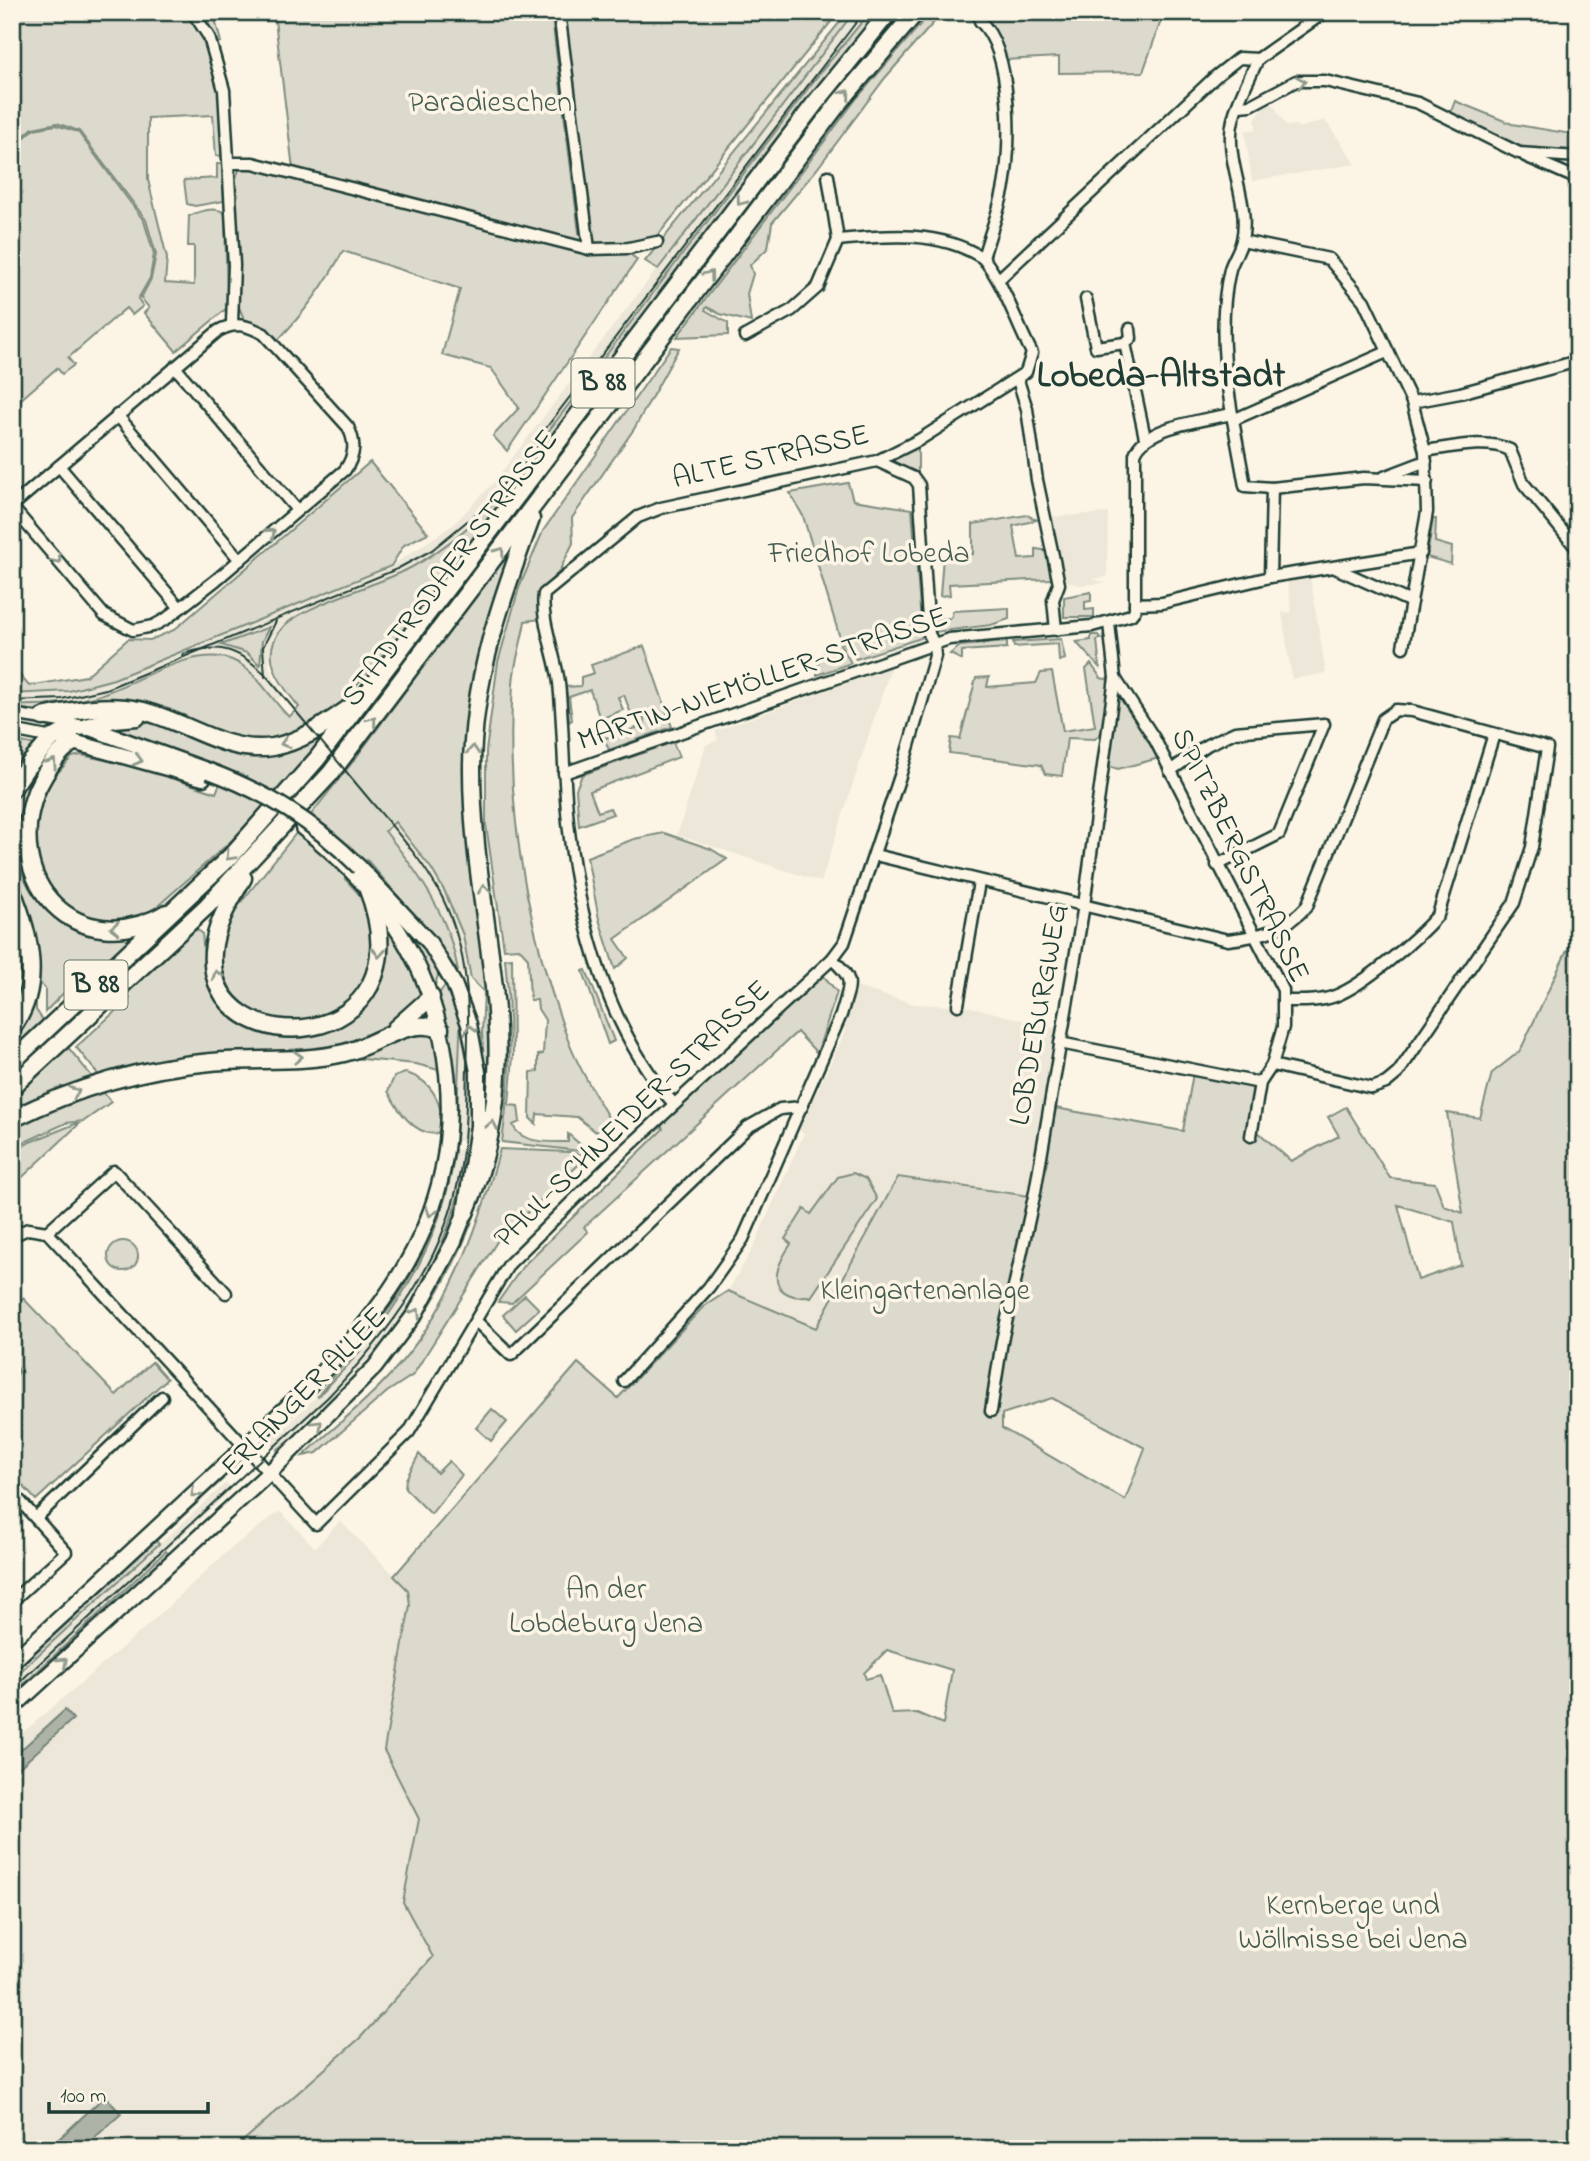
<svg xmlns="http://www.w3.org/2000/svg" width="1590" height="2161" viewBox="0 0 1590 2161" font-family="'Indie Flower',sans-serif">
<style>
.built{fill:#ece7d8;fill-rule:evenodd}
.green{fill:#dcdacc;stroke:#7e8c80;stroke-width:2;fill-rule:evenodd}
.water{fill:#aeb3a7;stroke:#758479;stroke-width:2}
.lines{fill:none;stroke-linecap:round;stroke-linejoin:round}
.stream{stroke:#758479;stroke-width:3.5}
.street-casing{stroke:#1f3d34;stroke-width:15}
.secondary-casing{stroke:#1f3d34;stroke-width:19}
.primary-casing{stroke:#1f3d34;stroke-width:21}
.street{stroke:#fcf5e5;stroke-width:10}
.secondary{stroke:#fcf5e5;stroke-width:14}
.primary{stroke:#fcf5e5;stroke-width:16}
.tram{stroke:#1f3d34;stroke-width:2}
.secondary-bridge-casing{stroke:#1f3d34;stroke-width:19;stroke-linecap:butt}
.secondary-bridge{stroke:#fcf5e5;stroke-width:14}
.oneway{stroke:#8e998c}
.labels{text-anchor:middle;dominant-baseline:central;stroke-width:7;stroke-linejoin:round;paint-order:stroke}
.shield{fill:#fcf5e5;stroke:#617469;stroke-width:2}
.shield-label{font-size:28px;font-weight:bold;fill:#1f3d34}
.park-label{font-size:30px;fill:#455c52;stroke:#fcf5e5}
.street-label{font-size:30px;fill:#1f3d34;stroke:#fcf5e5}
.district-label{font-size:37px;font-weight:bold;fill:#1f3d34;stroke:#fcf5e5}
</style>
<rect width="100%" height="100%" fill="#fcf5e5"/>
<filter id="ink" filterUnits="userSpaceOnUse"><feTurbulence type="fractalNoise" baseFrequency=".0143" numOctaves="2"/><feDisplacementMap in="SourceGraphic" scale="14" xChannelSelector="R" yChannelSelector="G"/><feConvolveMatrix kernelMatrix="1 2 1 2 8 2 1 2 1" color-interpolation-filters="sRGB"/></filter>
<g filter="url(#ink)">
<g class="built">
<path d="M854,12H870L819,74L494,503L438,551L403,572L293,618L282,626L273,637L269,664L272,675L285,695L275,702L250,671L204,656L96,696L54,704L12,705V694L69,691L391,566L453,525L493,483ZM268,626L262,641L259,664L247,653L222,645Z"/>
<polygon points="1270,99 1286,126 1297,125 1298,128 1325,120 1356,164 1252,181 1245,131 1256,129 1255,119"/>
<polygon points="1108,513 1107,577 1092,579 1107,583 1079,585 1067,581 1060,575 1046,517"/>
<polygon points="1310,577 1326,673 1292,679 1282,613 1292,612 1287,581"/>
<polygon points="891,667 821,882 677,835 706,745 718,740 715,731"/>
<polygon points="395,822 431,868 445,892 463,935 471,979 458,972 455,954 427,888 385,831"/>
<polygon points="855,987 915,1004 971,1007 1057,1029 1029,1196 898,1178 816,1328 728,1291 753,1248 804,1133 799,1130 844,1034"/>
<polygon points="461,1015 471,1067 468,1140 456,1141"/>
<polygon points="467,1149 452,1221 420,1289 374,1354 277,1450 269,1441 345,1370 391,1312 425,1257 439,1224 455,1150"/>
<polygon points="226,1483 231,1490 12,1695 12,1679"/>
<polygon points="280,1511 315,1548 340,1521 408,1589 410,1605 384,1750 419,1819 403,1902 433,1957 360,2038 234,2149 12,2149 12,1742 147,1626 230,1549"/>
</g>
<g class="green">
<path d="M12,12H213L221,42L208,43L218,76L225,155L216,156L213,115L148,118V180L167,258L165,283L194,285V246H188L189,216C199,211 215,206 225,213L227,308L176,351L144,313L149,308L141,298L151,279L156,254L146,220L79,131L57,123L33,128L12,146Z"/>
<polygon points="274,12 556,12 583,239 578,242 293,169"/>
<path d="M563,12H839L659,234C643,246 612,248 593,242Z"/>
<polygon points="848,12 854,12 658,269 645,261"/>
<path d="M870,12H879L824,78L417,615L333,712L320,723L278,741L234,740L177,718L12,709V705C39,706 67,704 93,697C132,686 193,644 232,660C257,670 270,699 289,717L299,707C281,685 257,655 283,627C301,607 372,586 400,573C435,557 466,530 494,503L819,74Z"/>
<polygon points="898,12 908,12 342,748 259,845 254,840 305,784 376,696 633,353"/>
<polygon points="931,12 943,12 885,78 817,169 772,223 768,248 750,265 753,274 747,294 751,322 720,314 707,307 705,310 728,323 728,335 677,337 857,98"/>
<polygon points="972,12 1164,12 1143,72 1059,73 1059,57 1005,60 993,27"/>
<polygon points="1455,101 1512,124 1578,135 1578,155 1527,149 1450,114"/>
<polygon points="56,125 78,132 144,221 154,254 150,278 138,299 143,306 132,315 126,308 68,358 74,365 62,374 57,368 12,407 12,149 34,129"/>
<polygon points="217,164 222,164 224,201 195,206 187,204 184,180 217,178"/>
<path d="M246,166L524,236L628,252L637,260L507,451L493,436L519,408L491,368L442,355L460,289L343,251C325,285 305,312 278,340L267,329L244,319L238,305L234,183L239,170Z"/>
<path d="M671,347L679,348L634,429L572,518L573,543L559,572L538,593L542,619L525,621C522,642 514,663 513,684C505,805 526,926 568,1040C578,1068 596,1095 610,1121L596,1132L577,1117L537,1114L536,1124L530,1118L531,1072L538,1071V1055L543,1054L545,1020L538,1009L537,1000H530L528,958L519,948L504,949L486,825V751L498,662L519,588L543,531Z"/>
<polygon points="918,444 918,475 887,462 888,457"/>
<polygon points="370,462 428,533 404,545 391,566 114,679 69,691 12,694 12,666 29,686 86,676 128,639 150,640 174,630"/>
<polygon points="848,483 853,500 912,509 922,634 921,638 856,659 840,638 803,516 790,493"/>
<polygon points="1027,515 1037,520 1013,526 1019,559 1036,558 1036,549 1043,550 1049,555 1051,579 949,584 950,595 940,596 943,556 973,554 973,524"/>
<polygon points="1433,519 1436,519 1435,542 1452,547 1451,564 1427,557"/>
<path d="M510,549L516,553L471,720L494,1053L486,1111L482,1032L484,992L471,979L463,935L445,892L431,868L395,822L385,831C419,874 450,916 458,972L434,938L367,860L345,879C370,905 375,913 372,950C371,958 373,970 369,976C329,1061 183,1022 231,915L355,759Z"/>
<polygon points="1091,592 1091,601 1085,602 1085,610 1094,609 1094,617 1064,617 1064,597"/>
<polygon points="1009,608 1009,619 991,625 935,632 934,619 951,618 953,611"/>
<polygon points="269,627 262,641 260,665 247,653 221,645"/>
<polygon points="1091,635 1098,635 1101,639 1097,640 1100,668 1076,642 1091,640"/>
<polygon points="1061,639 1065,659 1059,661 1058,644 1014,647 1013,642"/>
<polygon points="838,640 851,663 817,675 819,657"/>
<polygon points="1007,642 1007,648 962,651 962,660 950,654 960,646"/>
<polygon points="644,646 672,727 609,750 601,731 606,738 645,725 643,716 633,719 624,695 618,697 623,710 600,719 590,690 569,697 572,720 569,722 566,687 581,686 581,677 594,673 591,665"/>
<polygon points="1091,664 1101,678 1110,680 1103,731 1095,739 1067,738 1062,776 1045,774 1041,765 949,753 951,738 960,739 976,678 989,677 987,687 1036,683 1041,673 1052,672 1063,731 1095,726 1086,669"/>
<polygon points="1123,696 1159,758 1118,769 1109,766 1118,697"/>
<polygon points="140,720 166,725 242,750 335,728 286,786 230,842 151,912 116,924 78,917 38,879 31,828 51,780 72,757 81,755 139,767 216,793 225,771 97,726"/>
<polygon points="12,740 36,745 15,775"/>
<polygon points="673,742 679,757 590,791 598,812 610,808 613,814 579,826 576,789 582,775"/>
<path d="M53,748C42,778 19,799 16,832C10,895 81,965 144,927L119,955L87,979L82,974L45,1012V989L37,979C26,929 0,831 20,784C27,771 43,759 53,748Z"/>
<polygon points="664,833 711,849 727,859 615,939 628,958 615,969 599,919 587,857 634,839"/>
<polygon points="212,884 216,889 62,1032 59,1028"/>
<path d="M12,907L19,924L26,980C5,965 12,929 12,907Z"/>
<path d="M387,927L425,997L386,1028L337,1049L101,1078L76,1047L130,998L127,994L140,978L196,929L202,933C204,953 204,971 214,990C249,1059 339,1049 378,990C390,971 385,948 387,927Z"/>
<polygon points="408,927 417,933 439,972 435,985 432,984 406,931"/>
<path d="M1578,927V2149H234L360,2038L433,1957L403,1902L419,1819L384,1750L410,1605L408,1590L394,1576L578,1363L618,1398L703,1307L728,1291L816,1328L898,1177L1029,1196L1044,1106L1183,1131L1193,1073L1259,1089L1249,1124L1291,1161L1339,1136L1328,1117L1346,1107L1390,1178L1435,1183L1444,1206L1463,1213L1447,1113L1480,1118L1492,1073L1520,1051ZM1398,1205L1454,1222L1461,1265L1418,1280ZM1052,1398L1145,1448L1125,1500L1002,1428V1414ZM887,1650L952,1670L943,1724L917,1713L892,1714L880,1675L866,1679L864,1673Z"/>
<path d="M512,958L513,1056L509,1105L518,1106L520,1122L513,1125C520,1144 550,1142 568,1142V1134L589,1152L502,1142C511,1080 512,1021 505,959Z"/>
<polygon points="586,970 614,1041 608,1044 583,971"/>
<polygon points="823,975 837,992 817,1053 797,1032 584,1227 588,1232 512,1303 498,1302 523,1266 663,1129 661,1125"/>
<polygon points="447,983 461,1011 456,1141 453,1141 452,1065 437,996"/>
<polygon points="36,989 36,1010 45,1023 12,1053 12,1034"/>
<polygon points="411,1031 433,1034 438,1044 442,1071 416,1064 352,1058"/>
<polygon points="66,1045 95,1080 12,1114 12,1098"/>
<path d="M405,1073C432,1079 447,1107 438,1133C415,1137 397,1109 388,1091L394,1077Z"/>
<polygon points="100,1088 111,1102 84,1121 66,1123 12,1148 12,1124"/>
<polygon points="75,1124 79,1124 12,1187 12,1153 30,1142"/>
<path d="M467,1149H471L452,1231L423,1290L378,1355L280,1452L277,1450C372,1376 452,1270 467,1149Z"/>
<path d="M500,1149L569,1152L588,1156L498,1240L413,1375L387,1392L317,1453L303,1456C332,1429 364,1404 390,1375C449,1312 478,1230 500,1149Z"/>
<path d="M452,1150H455C442,1249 388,1328 317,1397C340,1367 366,1339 389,1309C424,1261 442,1208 452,1150Z"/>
<path d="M490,1158H492C458,1292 398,1357 301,1450L421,1315L464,1237Z"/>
<path d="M853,1173L866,1179L877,1199L811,1297C804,1294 801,1298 794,1296C764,1288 780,1260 791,1244L785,1239L804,1209L811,1214L838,1177Z"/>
<circle cx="123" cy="1256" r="15"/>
<polygon points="525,1295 539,1309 516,1330 503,1315"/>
<polygon points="12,1297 16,1303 23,1298 116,1395 152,1362 167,1379 36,1500 12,1474"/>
<polygon points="492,1409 507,1422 491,1441 476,1428"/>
<polygon points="419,1454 437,1473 449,1461 462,1475 431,1514 405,1488 406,1479"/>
<polygon points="222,1477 223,1479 156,1541 159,1544 12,1679 12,1671"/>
<polygon points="166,1551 169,1555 12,1702 12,1695"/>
</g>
<g class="water">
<polygon points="65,1710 73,1719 12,1774 12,1758"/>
<polygon points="105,2096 121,2114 82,2149 48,2149"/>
</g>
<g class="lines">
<g class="stream">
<polyline points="552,12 580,234"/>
<polyline points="12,1358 18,1371 12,1384"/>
</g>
<defs>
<g id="street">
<polyline points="559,12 589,249"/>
<polyline points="196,17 209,37 224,90 234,265 232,323"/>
<path d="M1258,59C1248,82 1232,109 1231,134C1229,169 1250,205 1242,240C1240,250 1233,259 1230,269C1213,341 1233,416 1245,486L1272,488L1364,478L1427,481"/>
<polyline points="1258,59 1325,12"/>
<polyline points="1239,106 1251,105 1296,81 1325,81 1418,103 1519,153 1578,157"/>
<polyline points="1525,156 1578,179"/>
<polyline points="229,163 253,163 589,249 629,248 657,242"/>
<path d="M838,240C888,235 939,230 983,258"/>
<polyline points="1242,241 1329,259 1364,301 1412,402 1425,451 1427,512 1403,647"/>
<polyline points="999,279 1215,77 1239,58 1258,59"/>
<polyline points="1086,299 1096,347 1125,343"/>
<polyline points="1130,329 1131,338 1125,343 1145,438"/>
<polyline points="745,336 792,310 818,287 838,240 828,176"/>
<polyline points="175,367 297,510"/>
<polyline points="1018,380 1027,409 1037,480 1059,584 1053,600 1056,630"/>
<polyline points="1412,402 1460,393 1578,361"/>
<polyline points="117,415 240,560"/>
<polyline points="1233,420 1387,352"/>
<path d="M1425,451C1449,448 1487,438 1510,450L1524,484L1578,550"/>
<polyline points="59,466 180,608"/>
<polyline points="1384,477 1426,461"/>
<path d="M12,506L218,331C235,321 247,325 264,334L348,427C356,443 355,455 345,470L216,580L166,619L153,626L133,630L104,615L12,507"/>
<polyline points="1335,568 1411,602"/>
<polyline points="1270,577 1272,488"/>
<polyline points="1135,604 1162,603 1270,577 1421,553"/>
<polyline points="1115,678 1154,738 1283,990 1283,1027 1272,1065 1260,1083 1251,1136"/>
<polyline points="12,714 79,725"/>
<polyline points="12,730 73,742"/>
<polyline points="1170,771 1207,745 1235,732 1324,724 1279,834 1217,865"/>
<path d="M564,773L949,639L1092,626L1131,615L1135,610V454C1145,426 1205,420 1232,414"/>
<path d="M875,855L1228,940C1261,936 1284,931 1307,906L1383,719L1396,710L1412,711L1547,748L1532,847L1514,903L1398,1073L1386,1083L1372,1088L1272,1065"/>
<path d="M1285,1001C1302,1001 1319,1002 1335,996C1364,985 1417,939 1438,915L1494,734"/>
<polyline points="958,1005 979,882"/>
<polyline points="1060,1043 1260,1083"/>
<path d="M674,1104C609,1032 580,925 569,831C563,782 564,732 559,683C556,657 540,618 544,594L638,517L661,508L877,461L919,440L1026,372L1032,353C1015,321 1005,285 983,258C989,236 998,214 1003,191C1012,149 1013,52 980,21"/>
<polyline points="47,1232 114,1171 226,1293"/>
<polyline points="12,1236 28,1229 47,1232 316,1524 409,1432 509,1264 609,1165 832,959 844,943 901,773 935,656 934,644 929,634 919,485 914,478 877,461"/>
<polyline points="476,1321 511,1355 748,1127 780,1109 802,1107"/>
<path d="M624,1381L709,1287L743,1239L841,1015C849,985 857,981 832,959"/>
<polyline points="991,1411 1002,1341 1035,1192 1084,905 1115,678 1109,623"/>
<polyline points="12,1492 66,1552 12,1601"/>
<polyline points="36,1518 162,1397"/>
</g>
<g id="secondary">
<polyline points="52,738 68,729 87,727 209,771"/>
<polyline points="73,742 203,778"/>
<path d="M12,1662C80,1600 147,1537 214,1475C347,1353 481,1239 442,1040C425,953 372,881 303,828"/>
<polyline points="12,1708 269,1473 375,1367 415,1314 454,1241 465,1213 478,1126 478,1072 469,1024 454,984 429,942 359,867"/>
</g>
<g id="primary">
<path d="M43,717C75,710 106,703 139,710C183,719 226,755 273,747C304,741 329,722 354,705"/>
<polyline points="87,727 114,719 137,717"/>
<path d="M73,742C56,754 46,771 37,789C0,882 77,964 167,913"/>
<polyline points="12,789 26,768 52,738"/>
<path d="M243,878C230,901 215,925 213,952C204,1067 434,1058 367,887"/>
<path d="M12,891C30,935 43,986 12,1028"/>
<polyline points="395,1029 431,997"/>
<polyline points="12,1062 231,856 317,759 816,102 889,12"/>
<polyline points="12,1087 207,906 330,774 838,104 916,12"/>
<path d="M12,1119C75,1088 141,1068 211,1062C255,1058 302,1063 344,1053C376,1046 407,1016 440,1029"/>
<path d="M465,1213C534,1053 472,930 472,770C472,682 501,600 531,519"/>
</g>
</defs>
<use href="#street" class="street-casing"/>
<use href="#secondary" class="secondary-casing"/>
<use href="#primary" class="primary-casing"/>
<use href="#street" class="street"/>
<use href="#secondary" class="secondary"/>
<use href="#primary" class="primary"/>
<g class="tram">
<polyline points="265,677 263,647 276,621"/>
<polyline points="12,701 62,699 106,689 397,569 432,550 488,504 864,12"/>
<path d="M12,1689L328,1397C389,1333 444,1262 460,1172C466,1138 466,1102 467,1067C470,1006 469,952 442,897C423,860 395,830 369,799C334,757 299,715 264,673C236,648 219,643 183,654"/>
</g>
<defs>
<path id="secondary-bridge" d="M209,771C268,793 314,822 359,867"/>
</defs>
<use href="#secondary-bridge" class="secondary-bridge-casing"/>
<use href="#secondary-bridge" class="secondary-bridge"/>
</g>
<defs><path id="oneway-chevron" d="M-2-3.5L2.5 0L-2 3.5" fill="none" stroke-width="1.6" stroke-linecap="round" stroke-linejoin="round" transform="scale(1.75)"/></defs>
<g class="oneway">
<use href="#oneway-chevron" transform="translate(1301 82) rotate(-10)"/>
<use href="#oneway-chevron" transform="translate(846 94) rotate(-52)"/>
<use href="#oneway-chevron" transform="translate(741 201) rotate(127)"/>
<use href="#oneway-chevron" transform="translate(709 275) rotate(-53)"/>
<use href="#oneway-chevron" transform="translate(271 533) rotate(-41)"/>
<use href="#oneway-chevron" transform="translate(500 552) rotate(-53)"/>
<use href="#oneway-chevron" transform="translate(57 559) rotate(49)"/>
<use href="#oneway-chevron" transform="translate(372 721) rotate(-52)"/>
<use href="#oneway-chevron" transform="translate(285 743) rotate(164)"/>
<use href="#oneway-chevron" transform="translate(473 750) rotate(-87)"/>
<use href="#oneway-chevron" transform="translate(138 760) rotate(15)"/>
<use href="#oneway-chevron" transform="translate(52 763) rotate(-56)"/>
<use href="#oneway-chevron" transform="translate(230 856) rotate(134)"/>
<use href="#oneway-chevron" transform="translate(484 889) rotate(-97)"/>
<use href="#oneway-chevron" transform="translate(115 928) rotate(178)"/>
<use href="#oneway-chevron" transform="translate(379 953) rotate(95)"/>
<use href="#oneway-chevron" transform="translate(217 975) rotate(-108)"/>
<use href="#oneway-chevron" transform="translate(470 1029) rotate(-105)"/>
<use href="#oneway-chevron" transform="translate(298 1057) rotate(-3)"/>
<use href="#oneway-chevron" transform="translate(75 1092) rotate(-20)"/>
<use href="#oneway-chevron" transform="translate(492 1125) rotate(-80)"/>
<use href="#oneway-chevron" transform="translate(431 1212) rotate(109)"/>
<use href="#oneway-chevron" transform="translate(416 1313) rotate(-58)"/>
<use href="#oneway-chevron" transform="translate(318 1425) rotate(-44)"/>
<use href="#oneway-chevron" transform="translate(195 1493) rotate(137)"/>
<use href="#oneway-chevron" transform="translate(63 1662) rotate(-42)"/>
</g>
</g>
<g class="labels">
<g class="shield">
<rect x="571.5" y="358.5" width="63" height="49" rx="5"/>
<rect x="64.5" y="960.5" width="63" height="49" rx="5"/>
</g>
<g class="shield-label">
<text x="603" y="383">B 88</text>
<text x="96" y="985">B 88</text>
</g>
<g class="park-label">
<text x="490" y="104">Paradieschen</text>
<text x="869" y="555">Friedhof Lobeda</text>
<text x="925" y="1292">Kleingartenanlage</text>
<text x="606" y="1591">An der<tspan x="606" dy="34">Lobdeburg Jena</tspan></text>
<text x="1353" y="1907">Kernberge und<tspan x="1353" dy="34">Wöllmisse bei Jena</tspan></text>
</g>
<g class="street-label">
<text transform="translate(771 458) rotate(-13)">ALTE STRASSE</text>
<text transform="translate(451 569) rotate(-53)">STADTRODAER STRASSE</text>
<text transform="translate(763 680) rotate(-19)">MARTIN-NIEMÖLLER-STRASSE</text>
<text transform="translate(1239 856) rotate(64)">SPITZBERGSTRASSE</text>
<text transform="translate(1040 1015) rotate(-80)">LOBDEBURGWEG</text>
<text transform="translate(633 1115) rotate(-44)">PAUL-SCHNEIDER-STRASSE</text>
<text transform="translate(305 1393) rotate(-46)">ERLANGER ALLEE</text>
</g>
<g class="district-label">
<text x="1161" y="377">Lobeda-Altstadt</text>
</g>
</g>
<rect width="1590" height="2161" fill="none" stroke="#fcf5e5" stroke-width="42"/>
<rect x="21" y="21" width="1548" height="2119" fill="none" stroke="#1f3d34" stroke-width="2.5" filter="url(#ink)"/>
<path d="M49 2102v10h159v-10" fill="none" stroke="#1f3d34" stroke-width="3.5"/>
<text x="60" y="2102" font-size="21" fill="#1f3d34" stroke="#fcf5e5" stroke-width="5" paint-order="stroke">100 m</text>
</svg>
